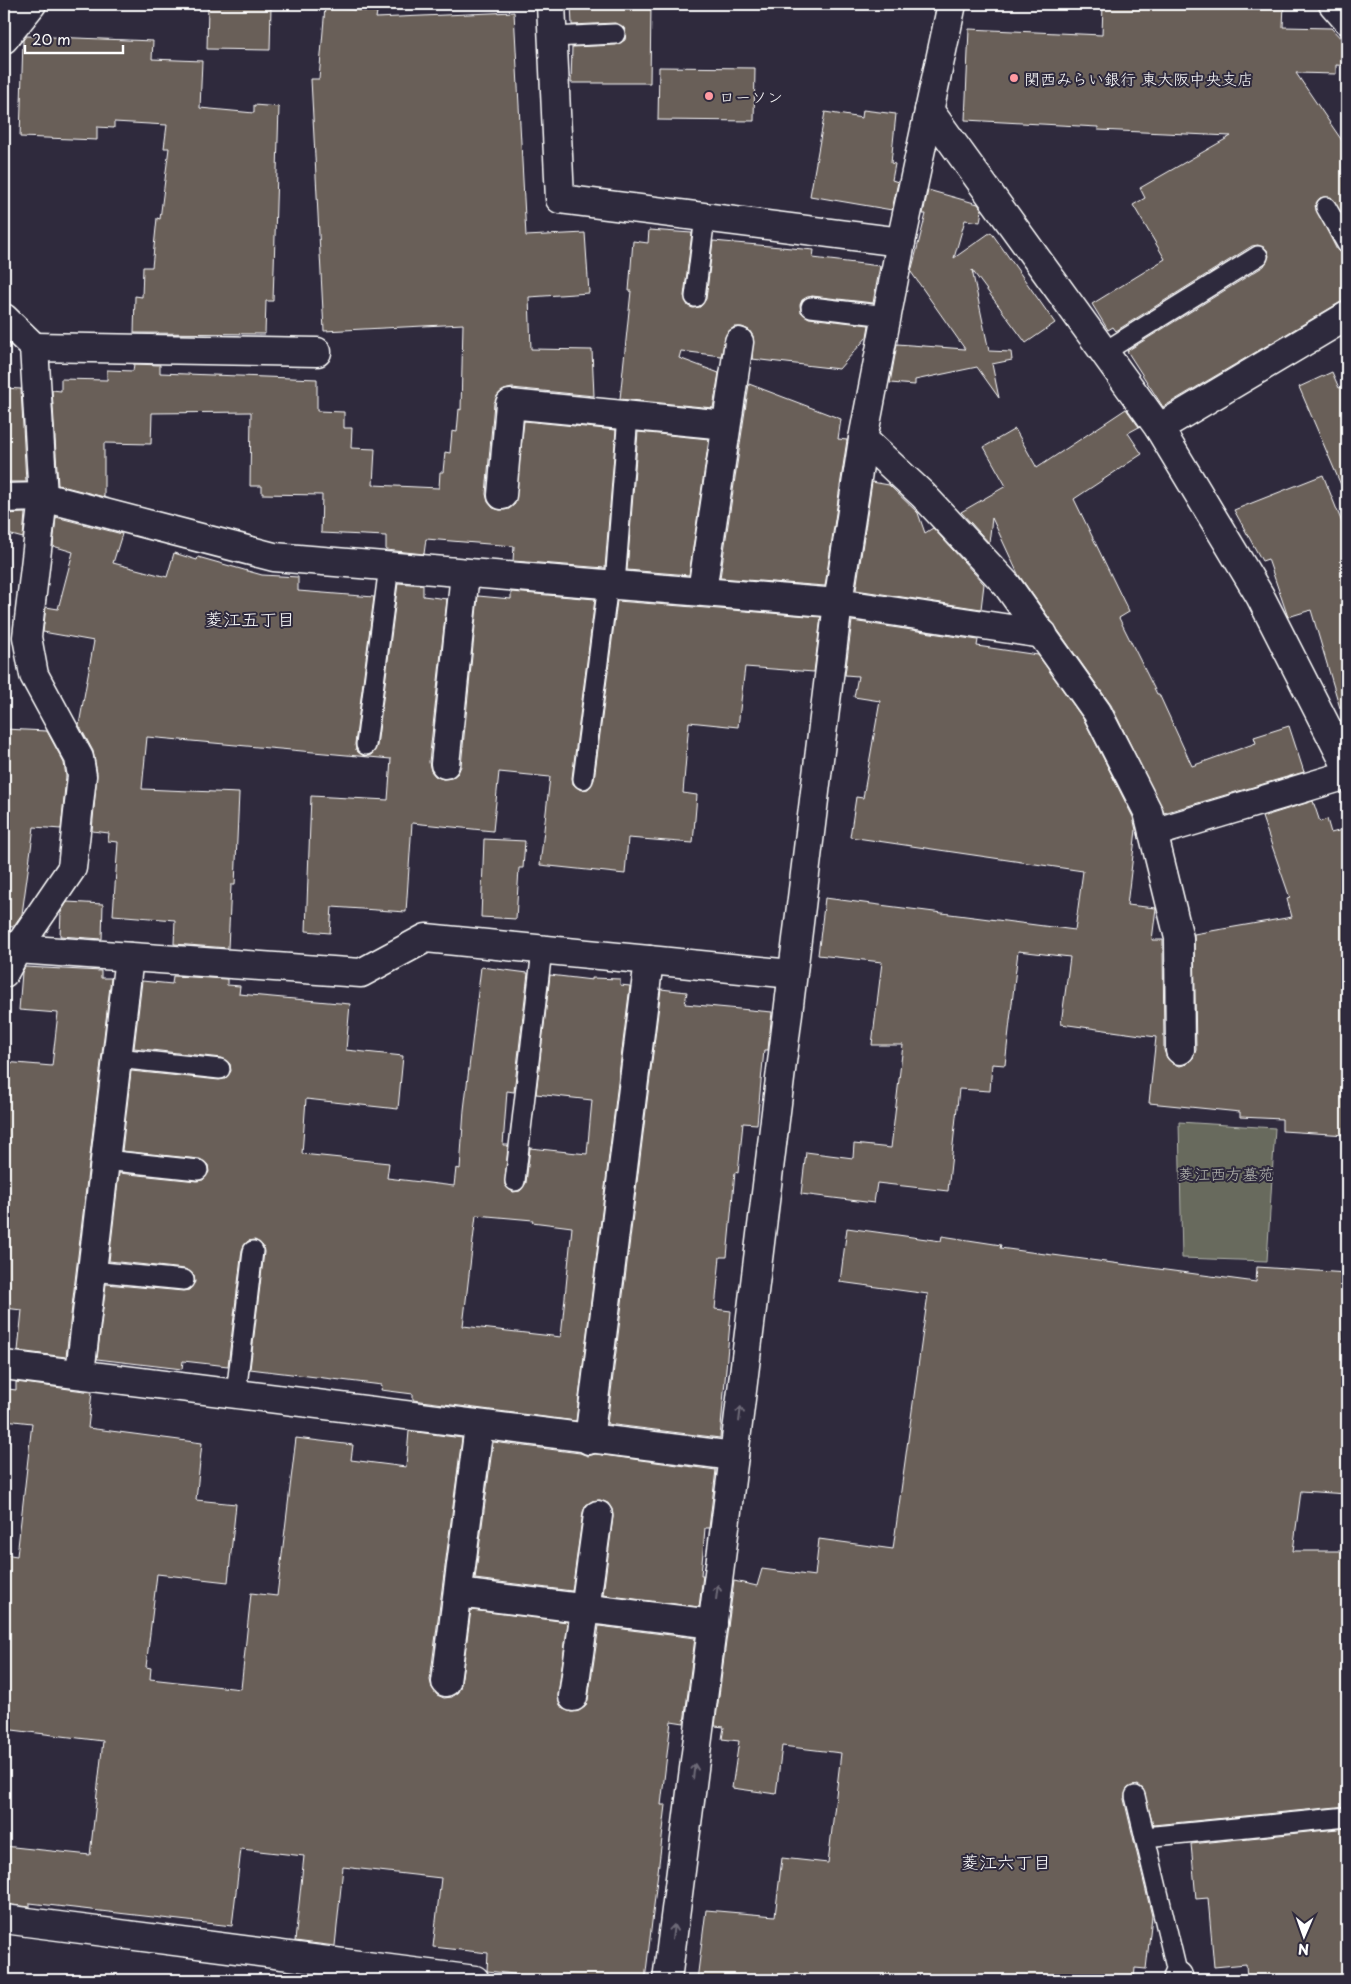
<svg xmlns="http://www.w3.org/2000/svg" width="1351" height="1984" viewBox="0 0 1351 1984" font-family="'Playpen Sans','Klee One',sans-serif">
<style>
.green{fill:#676b5d;stroke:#b3b5ae}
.building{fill:#695e59;stroke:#fff;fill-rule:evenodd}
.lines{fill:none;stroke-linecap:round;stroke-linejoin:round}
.service-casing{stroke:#fff;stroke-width:22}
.minor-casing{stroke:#fff;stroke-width:31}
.service{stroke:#2f2a3d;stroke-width:19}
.minor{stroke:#2f2a3d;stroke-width:28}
.oneway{stroke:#6d6a77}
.poi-dot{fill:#ff9aa2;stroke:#2f2a3d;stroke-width:2}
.labels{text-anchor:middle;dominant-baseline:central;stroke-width:4;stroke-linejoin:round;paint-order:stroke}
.poi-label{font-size:16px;fill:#fff;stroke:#2f2a3d;text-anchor:start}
.park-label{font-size:16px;fill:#b3b5ae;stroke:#2f2a3d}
.neighbourhood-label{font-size:18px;fill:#fff;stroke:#2f2a3d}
</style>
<rect width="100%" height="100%" fill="#2f2a3d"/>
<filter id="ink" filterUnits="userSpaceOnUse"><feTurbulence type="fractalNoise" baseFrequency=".02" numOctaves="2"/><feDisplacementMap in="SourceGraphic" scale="10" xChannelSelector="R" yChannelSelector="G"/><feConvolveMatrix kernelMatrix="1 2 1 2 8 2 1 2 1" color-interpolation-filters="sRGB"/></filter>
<g filter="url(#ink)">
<polygon class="green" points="1179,1122 1275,1128 1267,1261 1182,1258"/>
<g class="building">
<polygon points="571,4 651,4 650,83 571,83 572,47 616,45 625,40 626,34 624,28 615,23 572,25"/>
<polygon points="1103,4 1284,4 1283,27 1331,28 1347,45 1347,66 1336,65 1336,74 1296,73 1347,148 1347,222 1331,197 1320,198 1315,206 1337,250 1347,255 1347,300 1339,303 1163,407 1127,351 1264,266 1269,256 1267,250 1258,245 1252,246 1116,331 1113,327 1108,330 1092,304 1165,259 1133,205 1145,198 1140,188 1231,136 1098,130 1098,127 965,120 969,29 1102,35"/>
<polygon points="208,5 271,6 270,50 207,49"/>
<polygon points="325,7 377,12 376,18 514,12 526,236 585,233 589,293 529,297 531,349 592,350 594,396 512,388 504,390 498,395 494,403 486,494 488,502 493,508 500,510 509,509 515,504 524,421 616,430 605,568 513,561 514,546 426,539 424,554 386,550 386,536 321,533 322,495 262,494 262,486 250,486 251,412 152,413 151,444 104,443 104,497 58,485 52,390 61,391 61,379 107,380 107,370 133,371 134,364 160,365 160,373 317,379 317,411 344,412 344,428 352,428 351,448 375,449 373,485 439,488 440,472 443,472 445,452 450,453 452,431 457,432 459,409 461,410 463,324 324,331 311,79 319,79"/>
<polygon points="26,36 153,41 152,59 202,61 200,108 254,113 254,105 279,107 273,301 266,301 265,334 134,333 135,296 142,297 143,267 152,267 157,218 160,219 169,148 164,148 167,125 114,122 114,128 97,127 97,140 20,137 23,40"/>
<polygon points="659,67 755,68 754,121 658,120"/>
<polygon points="863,110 896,114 891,163 895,164 892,180 898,182 892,210 810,196 825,112 862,118"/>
<polygon points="928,190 978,204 982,210 980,222 965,220 954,258 991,232 1055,323 1026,343 972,270 989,351 1011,352 1012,360 992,364 999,398 977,367 915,380 915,385 890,383 897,344 965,349 911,272 926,214 923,214"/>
<polygon points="649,230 692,233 684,296 688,306 693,308 700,307 706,299 713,241 814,250 813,258 880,266 873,303 812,296 802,300 800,305 801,312 809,318 869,325 867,337 839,369 752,359 753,336 749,330 742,327 734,327 727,333 721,356 681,351 679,358 719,373 713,408 620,399 631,291 629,291 633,241 648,243"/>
<polygon points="1332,372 1339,388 1347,385 1347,499 1299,387"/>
<polygon points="749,384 841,419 838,439 847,440 825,586 720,578"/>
<polygon points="4,388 21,389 26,482 4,482"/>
<polygon points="1126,409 1139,427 1128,433 1142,454 1074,499 1129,612 1119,618 1157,694 1159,694 1192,766 1256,743 1254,737 1289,726 1304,772 1164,813 1111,705 1018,574 992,518 989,543 961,512 1006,486 984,447 1015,429 1037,468"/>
<polygon points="638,432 709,439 689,575 627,570"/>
<polygon points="1323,475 1347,535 1347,707 1340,708 1311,610 1288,617 1268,559 1262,561 1234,510"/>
<polygon points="872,482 889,485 918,513 925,533 933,528 984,584 981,609 856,590"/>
<polygon points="25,513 23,538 4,533 4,514"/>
<polygon points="56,517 122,534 113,563 167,577 174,553 197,560 198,557 262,575 298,577 298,591 374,597 355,744 356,750 364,756 371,755 377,746 398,583 423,585 423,596 447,599 429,762 431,771 435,776 443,779 452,778 458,773 461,766 478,596 511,599 511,592 595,599 572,778 573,784 581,790 588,789 594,780 617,601 821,617 814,672 745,667 738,727 689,722 683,793 697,795 693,843 628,838 625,874 540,865 550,777 499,772 493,831 412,823 406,912 332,907 330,933 306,931 311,796 388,800 391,759 147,737 142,789 239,793 235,885 231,885 228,948 174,944 175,920 113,915 118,842 108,841 109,833 92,831 97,773 93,751 79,725 94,641 43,632 46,607 58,609 73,552 53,546"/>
<polygon points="852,621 978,640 977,646 1038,655 1084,720 1133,817 1136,830 1127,905 1156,908 1152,940 1163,940 1164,1050 1167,1058 1173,1064 1180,1066 1187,1064 1193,1058 1196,1050 1194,934 1292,917 1287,899 1290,898 1262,817 1313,801 1320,822 1327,819 1331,833 1342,830 1347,845 1347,1135 1282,1131 1282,1119 1240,1117 1240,1112 1149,1103 1156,1037 1061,1024 1070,957 1018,951 1005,1065 992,1064 990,1091 959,1089 948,1191 877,1183 874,1203 801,1194 806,1152 853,1158 854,1144 891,1148 903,1045 872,1045 882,962 818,955 825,898 1075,930 1083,871 850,837 856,797 863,798 880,701 854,697 858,676 845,675"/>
<polygon points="4,729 47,731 64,763 66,776 61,829 34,827 22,914 13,927 4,926"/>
<polygon points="484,839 525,841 523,868 519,868 516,919 481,917"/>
<polygon points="67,902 103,904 102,939 60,936 61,912"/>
<polygon points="25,967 101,971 101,978 111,978 66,1357 18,1351 22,1310 4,1308 4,1062 52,1066 58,1013 19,1010 22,972"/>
<path d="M481,967L528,973L514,1092L507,1091L503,1145H508L505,1185L513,1192L520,1191L526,1183L530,1148L587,1154L592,1100L536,1094L550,975L592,980V978L620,979V985L630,986L576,1421L413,1400V1394L381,1390L382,1385L250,1369L264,1252L263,1246L255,1240L248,1241L242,1250L228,1366L183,1361L182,1369L97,1359L106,1284L183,1291L189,1290L195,1282L194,1275L185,1269L109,1261L119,1173L197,1181L203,1180L209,1172L208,1165L200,1159L122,1151L131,1071L219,1080L225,1079L231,1071L230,1064L221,1058L134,1048L142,981L172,984L173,976L227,979V985L240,986L239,994L350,1004L346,1050L403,1056L398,1109L306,1099L302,1154L389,1163L387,1178L454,1186L456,1168L460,1169L464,1110ZM476,1215L533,1220L532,1222L572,1227L561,1337L463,1326Z"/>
<polygon points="661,989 687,992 685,1004 772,1012 768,1050 764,1050 757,1124 743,1123 738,1173 735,1172 727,1257 720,1257 715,1309 731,1311 720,1438 607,1424"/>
<polygon points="847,1228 941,1241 942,1236 1001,1245 1000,1248 1256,1282 1257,1267 1347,1273 1343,1340 1347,1340 1347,1494 1301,1491 1293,1551 1347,1551 1347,1806 1153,1825 1143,1789 1138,1785 1128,1788 1124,1799 1152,1916 1146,1969 1135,1968 1134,1980 697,1980 706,1910 775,1916 782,1858 828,1863 841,1753 782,1746 776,1794 732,1788 739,1741 722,1739 724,1727 715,1726 734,1581 757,1586 762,1569 815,1576 819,1539 893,1549 928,1294 840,1282"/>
<polygon points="16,1382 92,1392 88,1428 202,1443 196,1500 236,1504 228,1582 157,1574 146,1667 151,1668 150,1679 241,1689 251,1593 277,1596 296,1438 353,1445 351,1460 406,1467 409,1431 462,1438 430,1680 432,1688 437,1695 444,1698 452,1697 458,1692 461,1684 471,1610 568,1622 558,1695 559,1703 563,1709 571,1712 579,1711 585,1707 588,1700 599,1626 695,1638 684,1723 671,1721 661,1805 666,1805 645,1980 566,1980 487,1971 488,1953 433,1947 441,1878 343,1867 335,1946 295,1941 304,1856 241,1849 232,1926 30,1903 30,1907 4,1904 4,1846 90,1855 103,1741 4,1729 4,1554 17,1556 32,1423 5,1420 8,1389 16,1390"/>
<polygon points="493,1442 580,1453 588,1456 595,1454 716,1470 709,1528 705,1528 701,1575 703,1575 699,1607 603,1595 613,1517 612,1509 608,1503 600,1500 592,1501 586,1505 583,1512 572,1591 475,1579"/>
<polygon points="1347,1828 1347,1980 1247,1980 1246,1964 1214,1967 1208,1898 1196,1899 1191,1844"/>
<polygon points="291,1972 331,1977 331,1980 290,1980"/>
</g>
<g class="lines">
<defs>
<g id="service">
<polyline points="553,37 615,34"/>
<polyline points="1326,207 1347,244"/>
<polyline points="695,297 705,217"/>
<polyline points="811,307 887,316"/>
<polyline points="1104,352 1258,256"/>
<polyline points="615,584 628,415"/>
<polyline points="366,745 389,566"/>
<polyline points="583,779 608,584"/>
<polyline points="117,1058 220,1069"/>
<polyline points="105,1160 198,1170"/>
<polyline points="515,1181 542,950"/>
<polyline points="92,1271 184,1280"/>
<polyline points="236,1394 253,1251"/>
<polyline points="1135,1796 1178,1976"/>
<polyline points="1145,1837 1347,1817"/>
</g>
<g id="minor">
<polyline points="551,4 560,199 901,242"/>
<polyline points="1333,4 1347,20"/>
<polyline points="4,39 32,4"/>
<polyline points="929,110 1159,428 1260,596 1347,767"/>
<polyline points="4,318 34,347 43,497 27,637 34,675 79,758 82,776 72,868 17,949"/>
<polyline points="34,347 317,352"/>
<polyline points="1159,428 1347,316"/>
<polyline points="863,439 923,495 1007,585 1097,712 1148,812 1179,938 1180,1050"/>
<polyline points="502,495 510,404 726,425"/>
<polyline points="4,498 43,497 274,557 838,603 1043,634"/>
<polyline points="702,591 739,342"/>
<polyline points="445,764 465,573"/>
<polyline points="1153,833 1347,775"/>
<polyline points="4,973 17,949 361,973 426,938 792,974"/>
<polyline points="4,1365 734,1456"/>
<polyline points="80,1373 129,957"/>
<polyline points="589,1440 649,960"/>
<polyline points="458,1593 713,1624"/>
<polyline points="446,1682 479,1426"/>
<polyline points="573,1697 598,1515"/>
<polyline points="4,1919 475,1980"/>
<polyline points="1178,1976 1179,1980"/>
<polyline points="667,1980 734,1456 838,603 863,439 901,242 952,4"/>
</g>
</defs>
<use href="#service" class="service-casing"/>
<use href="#minor" class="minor-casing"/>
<use href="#service" class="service"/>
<use href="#minor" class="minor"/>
</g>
<defs><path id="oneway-shaft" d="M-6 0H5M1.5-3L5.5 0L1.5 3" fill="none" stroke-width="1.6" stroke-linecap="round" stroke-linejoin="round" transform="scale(1.25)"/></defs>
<g class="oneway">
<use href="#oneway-shaft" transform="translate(740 1414) rotate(-83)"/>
<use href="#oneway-shaft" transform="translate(717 1592) rotate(-83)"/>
<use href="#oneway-shaft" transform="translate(694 1771) rotate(-83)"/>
<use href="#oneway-shaft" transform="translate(673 1932) rotate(-83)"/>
</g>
</g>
<g class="poi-dot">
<circle cx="1014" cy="78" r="5"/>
<circle cx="709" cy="96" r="5"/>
</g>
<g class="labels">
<g class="poi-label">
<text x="1024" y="78">関西みらい銀行 東大阪中央支店</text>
<text x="719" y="96">ローソン</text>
</g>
<g class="park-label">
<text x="1226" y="1173">菱江西方墓苑</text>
</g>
<g class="neighbourhood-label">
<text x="250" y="618">菱江五丁目</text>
<text x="1006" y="1861">菱江六丁目</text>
</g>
</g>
<rect width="1351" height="1984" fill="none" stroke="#2f2a3d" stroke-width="20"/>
<rect x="10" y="10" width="1331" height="1964" fill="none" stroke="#fff" stroke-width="2" filter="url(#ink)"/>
<g transform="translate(1304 1936) rotate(182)" stroke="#2f2a3d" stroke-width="4" paint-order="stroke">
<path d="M0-4L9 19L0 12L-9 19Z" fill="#ffffff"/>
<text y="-8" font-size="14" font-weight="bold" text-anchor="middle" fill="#ffffff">N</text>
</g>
<path d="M25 45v8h98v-8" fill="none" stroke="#ffffff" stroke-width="2.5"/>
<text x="32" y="45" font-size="15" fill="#ffffff" stroke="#2f2a3d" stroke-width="4" paint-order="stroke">20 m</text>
</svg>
